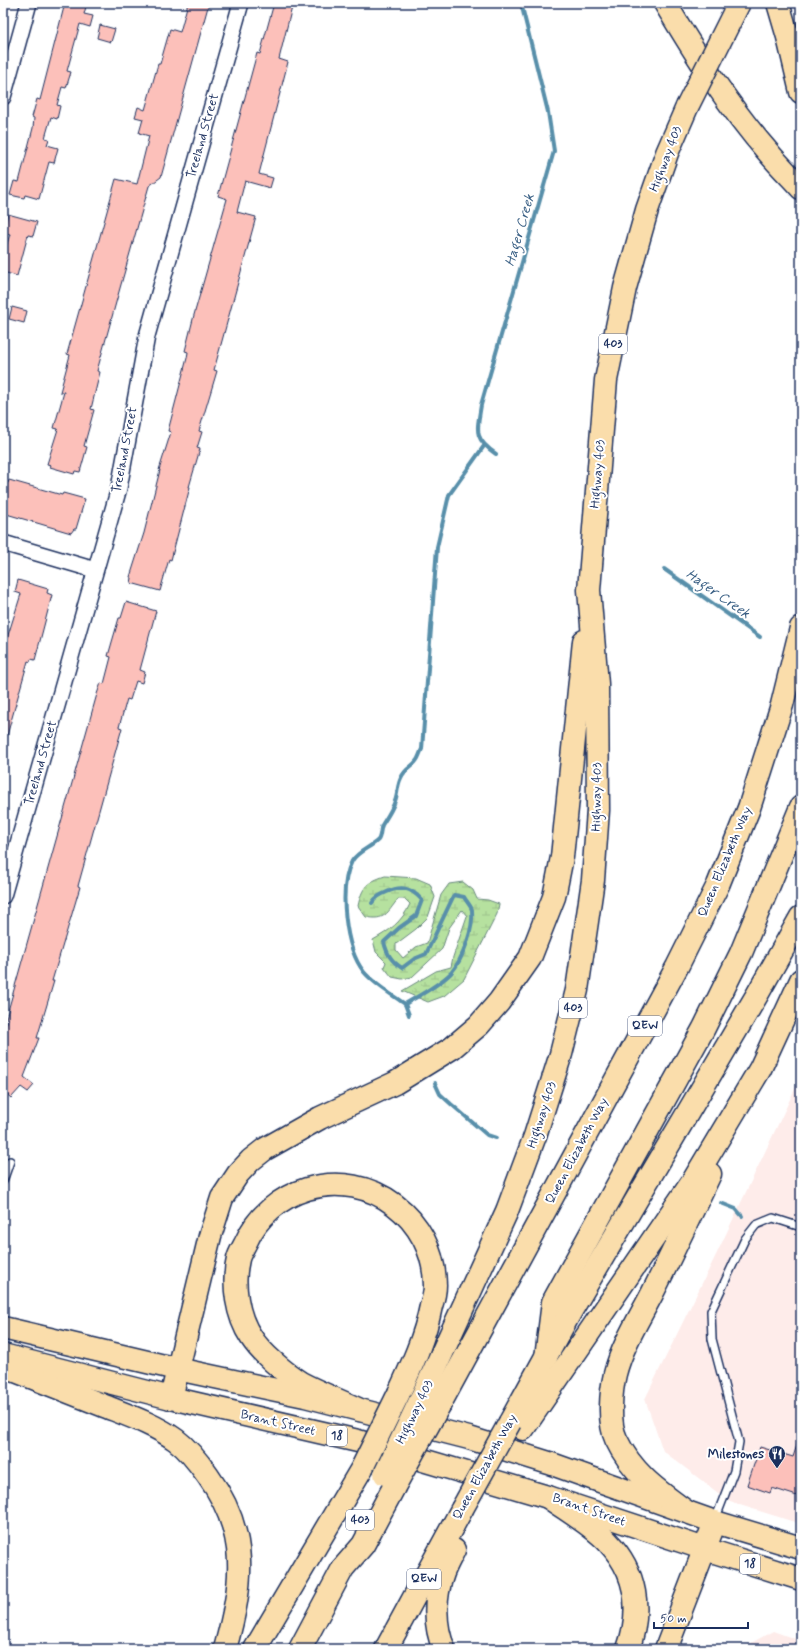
<svg xmlns="http://www.w3.org/2000/svg" width="804" height="1652" viewBox="0 0 804 1652" font-family="Mynerve,sans-serif">
<style>
.built{fill:#feecea}
.wetland{fill:url(#wetland-marsh);stroke:#68887e}
.lines{fill:none;stroke-linecap:round;stroke-linejoin:round}
.stream{stroke:#588faa;stroke-width:4}
.building{fill:#fcc0ba;stroke:#1b2f5e}
.service-casing{stroke:#1b2f5e;stroke-width:10}
.minor-casing{stroke:#1b2f5e;stroke-width:18}
.primary-casing{stroke:#1b2f5e;stroke-width:25}
.motorway-casing{stroke:#1b2f5e;stroke-width:25}
.service{stroke:#fff;stroke-width:7}
.minor{stroke:#fff;stroke-width:15}
.primary{stroke:#faddab;stroke-width:22}
.motorway{stroke:#faddab;stroke-width:22}
.motorway-bridge-casing{stroke:#1b2f5e;stroke-width:25;stroke-linecap:butt}
.motorway-bridge{stroke:#faddab;stroke-width:22}
.labels{text-anchor:middle;dominant-baseline:central;stroke-width:4;stroke-linejoin:round;paint-order:stroke}
.shield{fill:#fff;stroke:#5f6d8e;stroke-width:1}
.shield-label{font-size:12px;font-weight:bold;fill:#1b2f5e}
.street-label{font-size:13px;fill:#1b2f5e;stroke:#fff}
.poi-label{font-size:13px;font-weight:bold;fill:#1b2f5e;stroke:#fff;text-anchor:end}
.water-label{font-size:14px;font-style:italic;fill:#395f84;stroke:#fff}
</style>
<defs>
<pattern id="wetland-marsh" width="20" height="14" patternUnits="userSpaceOnUse"><rect width="20" height="14" fill="#b6e19f"/><path d="M1 5h8M5 5V1M11 12h8M15 12V8" fill="none" stroke="#9cc18b"/></pattern>
</defs>
<rect width="100%" height="100%" fill="#fff"/>
<filter id="ink" filterUnits="userSpaceOnUse"><feTurbulence type="fractalNoise" baseFrequency=".025" numOctaves="2"/><feDisplacementMap in="SourceGraphic" scale="8" xChannelSelector="R" yChannelSelector="G"/><feConvolveMatrix kernelMatrix="1 2 1 2 8 2 1 2 1" color-interpolation-filters="sRGB"/></filter>
<g filter="url(#ink)">
<g class="built">
<polygon points="801,1076 801,1524 730,1502 663,1451 645,1399 717,1253"/>
<polygon points="773,1631 801,1641 801,1649 740,1649"/>
</g>
<path class="wetland" d="M385,876L416,878L430,884L435,897L428,917L416,929L396,944V950L403,958L416,947L427,943L441,895L449,884L463,882L473,890L477,899L488,900L499,904L497,914L464,979L444,996L428,1002L402,991L436,971L451,967L453,957L467,916L462,910L449,928L442,949L412,977L402,979L392,977L384,967L386,962L376,952L373,940C389,931 402,922 410,904L405,899H398C387,913 385,921 366,917L358,906C362,887 367,882 385,876Z"/>
<g class="lines">
<g class="stream">
<path d="M496,454C473,438 477,431 481,405L554,151L548,112L521,3"/>
<polyline points="664,569 760,637"/>
<path d="M372,903C376,897 380,895 387,892C402,885 411,888 422,900L416,916L399,928L384,942C387,954 391,961 402,968L414,959L426,954L454,895L464,897C466,901 471,906 472,910C474,928 463,959 451,973C438,986 420,995 405,1004L409,1015"/>
<path d="M405,1004C391,994 375,985 364,972C345,948 338,888 352,861C358,851 370,848 378,840C381,836 380,829 382,825C387,817 392,810 395,801C398,794 397,785 401,778C406,767 413,767 417,760C419,757 420,753 422,749L437,547L449,495L484,446"/>
<polyline points="435,1083 440,1094 451,1104 487,1135 496,1138"/>
<polyline points="721,1203 736,1209 742,1216"/>
</g>
</g>
<g class="building">
<polygon points="65,3 87,3 84,14 93,16 90,27 80,24 67,71 71,72 66,88 62,87 57,105 60,106 57,119 51,117 45,138 49,139 47,145 58,148 54,163 49,162 39,199 25,195 24,198 10,195 14,181 19,182 33,128 34,118 32,117 37,99 40,100"/>
<polygon points="188,3 209,3 161,177 149,186 120,288 97,371 100,372 91,409 94,410 84,446 87,447 80,472 75,471 74,474 50,467 51,465 47,464 58,429 54,428 64,392 60,392 70,355 67,354 116,179 137,184 149,136 139,133 143,119 135,117 138,107 145,110 158,64 160,64 170,29 180,32"/>
<polygon points="274,3 293,3 279,59 288,62 259,174 273,178 270,188 245,181 237,212 256,217 214,370 217,371 199,431 202,432 197,448 200,449 189,487 190,487 171,560 169,559 160,591 131,583 132,578 130,577 144,533 160,470 159,470 171,432 168,431 187,358 188,352 185,351 194,315 227,199 218,196 257,53 260,54"/>
<polygon points="100,25 115,29 111,42 97,38"/>
<polygon points="8,214 37,222 33,236 28,235 17,276 3,272 3,257 10,234 3,232"/>
<polygon points="12,307 27,311 24,323 9,319"/>
<polygon points="9,480 62,495 63,493 85,499 76,529 74,529 71,533 3,513 3,482 8,483"/>
<polygon points="18,580 48,589 47,593 52,595 35,660 31,659 30,662 28,661 6,739 3,739 3,651 21,594 15,592"/>
<polygon points="126,602 156,611 140,670 145,672 142,683 136,681 130,700 127,699 119,727 122,728 78,886 80,887 52,981 54,981 37,1038 39,1038 24,1077 34,1085 28,1092 21,1087 11,1098 3,1091 3,1036 8,1019 6,1018 97,694 101,683 104,684 111,657 108,656 112,642 119,618 121,618"/>
<polygon points="799,1439 801,1439 801,1482 797,1496 772,1488 770,1493 747,1485 760,1447 793,1457"/>
</g>
<g class="lines">
<defs>
<g id="service">
<polyline points="3,1181 10,1161"/>
<polyline points="715,1520 734,1471 739,1442 712,1339 711,1311 745,1239 756,1225 773,1218 801,1227"/>
</g>
<g id="minor">
<polyline points="3,97 29,3"/>
<polyline points="3,543 95,570"/>
<polyline points="3,896 119,488 147,336 241,3"/>
</g>
<g id="primary">
<polyline points="3,1328 177,1369 305,1396 469,1438 549,1463 715,1522 801,1548"/>
<polyline points="3,1355 171,1398 358,1441 548,1497 705,1549 801,1579"/>
</g>
<g id="motorway">
<path d="M665,3C696,55 728,106 768,152C778,164 790,176 801,188"/>
<polyline points="778,3 788,37 801,92"/>
<polyline points="546,1358 553,1302 704,1028 741,953 801,807"/>
<path d="M3,1366C36,1379 69,1392 102,1405C127,1415 154,1424 176,1440C188,1449 199,1463 208,1476C250,1534 243,1584 225,1649"/>
<polyline points="171,1398 210,1236 222,1198 238,1174 251,1160 265,1149 320,1118 395,1083 452,1048 479,1025 499,1002 530,958 554,897 562,857 584,641"/>
<polyline points="421,1399 507,1211 535,1136 561,1054 577,990 593,880 598,810 597,684 589,590 606,380 625,288 647,210 667,153 687,107"/>
<polyline points="440,1404 677,967 718,885 749,808 782,705 801,628"/>
<path d="M360,1410C341,1401 320,1393 301,1383C285,1373 261,1353 251,1337C237,1316 232,1284 238,1259C239,1254 243,1248 246,1242C257,1217 280,1197 307,1189C371,1170 434,1218 435,1285C435,1292 433,1300 431,1306C425,1337 412,1365 399,1393"/>
<polyline points="510,1422 571,1311 757,995 801,917"/>
<polyline points="523,1429 693,1181 760,1069 801,980"/>
<path d="M548,1497C566,1510 592,1525 607,1541C637,1572 642,1610 628,1649"/>
<path d="M687,1512C658,1491 632,1473 616,1439C608,1422 611,1391 615,1374C622,1346 639,1319 652,1294C672,1254 691,1214 710,1174"/>
<polyline points="255,1649 362,1468"/>
<polyline points="300,1649 343,1568 363,1545 394,1487"/>
<polyline points="386,1649 462,1509"/>
<path d="M444,1649C434,1626 434,1597 443,1573C446,1565 450,1558 454,1550"/>
<polyline points="666,1649 715,1522"/>
</g>
</defs>
<use href="#service" class="service-casing"/>
<use href="#minor" class="minor-casing"/>
<use href="#primary" class="primary-casing"/>
<use href="#motorway" class="motorway-casing"/>
<use href="#service" class="service"/>
<use href="#minor" class="minor"/>
<use href="#primary" class="primary"/>
<use href="#motorway" class="motorway"/>
<defs>
<g id="motorway-bridge">
<polyline points="687,107 739,3"/>
<polyline points="362,1468 399,1393"/>
<polyline points="385,1474 421,1399"/>
<polyline points="394,1487 440,1404"/>
<polyline points="462,1509 510,1422"/>
</g>
</defs>
<use href="#motorway-bridge" class="motorway-bridge-casing"/>
<use href="#motorway-bridge" class="motorway-bridge"/>
</g>
</g>
<defs>
<symbol id="restaurant-pin" viewBox="-11 -11 22 30"><path d="M0 17L-7.5 6A9.5 9.5 0 1 1 7.5 6Z" fill="#1b2f5e" stroke="#fff"/><path d="M-5-6h1v4h1v-4h1v4h1v-4h1v5L-1.5 .5V6h-2V.5L-5-1ZM5-6V6H3V1.5H1.5Q1.5-4 5-6Z" fill="#fff"/></symbol>
</defs>
<g fill-rule="evenodd">
<use href="#restaurant-pin" x="767" y="1444" width="20" height="27"/>
</g>
<g class="labels">
<g class="shield">
<rect x="599" y="334" width="28" height="20" rx="3"/>
<rect x="559" y="998" width="28" height="20" rx="3"/>
<rect x="628" y="1016" width="34" height="20" rx="3"/>
<rect x="327" y="1426" width="20" height="20" rx="3"/>
<rect x="346" y="1510" width="28" height="20" rx="3"/>
<rect x="740" y="1554" width="20" height="20" rx="3"/>
<rect x="407" y="1569" width="34" height="20" rx="3"/>
</g>
<g class="shield-label">
<text x="613" y="344">403</text>
<text x="573" y="1008">403</text>
<text x="645" y="1026">QEW</text>
<text x="337" y="1436">18</text>
<text x="360" y="1520">403</text>
<text x="750" y="1564">18</text>
<text x="424" y="1579">QEW</text>
</g>
<g class="street-label">
<text transform="translate(203 136) rotate(-74)">Treeland Street</text>
<text transform="translate(666 159) rotate(-69)">Highway 403</text>
<text transform="translate(125 450) rotate(-79)">Treeland Street</text>
<text transform="translate(598 474) rotate(-85)">Highway 403</text>
<text transform="translate(41 763) rotate(-74)">Treeland Street</text>
<text transform="translate(597 797) rotate(-89)">Highway 403</text>
<text transform="translate(725 862) rotate(-67)">Queen Elizabeth Way</text>
<text transform="translate(542 1115) rotate(-72)">Highway 403</text>
<text transform="translate(577 1151) rotate(-62)">Queen Elizabeth Way</text>
<text transform="translate(415 1412) rotate(-64)">Highway 403</text>
<text transform="translate(278 1423) rotate(13)">Brant Street</text>
<text transform="translate(485 1467) rotate(-61)">Queen Elizabeth Way</text>
<text transform="translate(589 1510) rotate(19)">Brant Street</text>
</g>
<g class="poi-label">
<text x="764" y="1454">Milestones</text>
</g>
<g class="water-label">
<text transform="translate(520 230) rotate(-74)">Hager Creek</text>
<text transform="translate(718 594) rotate(35)">Hager Creek</text>
</g>
</g>
<rect width="804" height="1652" fill="none" stroke="#fff" stroke-width="16"/>
<rect x="8" y="8" width="788" height="1636" fill="none" stroke="#1b2f5e" stroke-width="1.5" filter="url(#ink)"/>
<path d="M654 1622v6h94v-6" fill="none" stroke="#1b2f5e" stroke-width="2"/>
<text x="660" y="1622" font-size="12" fill="#1b2f5e" stroke="#ffffff" stroke-width="3" paint-order="stroke">50 m</text>
</svg>
